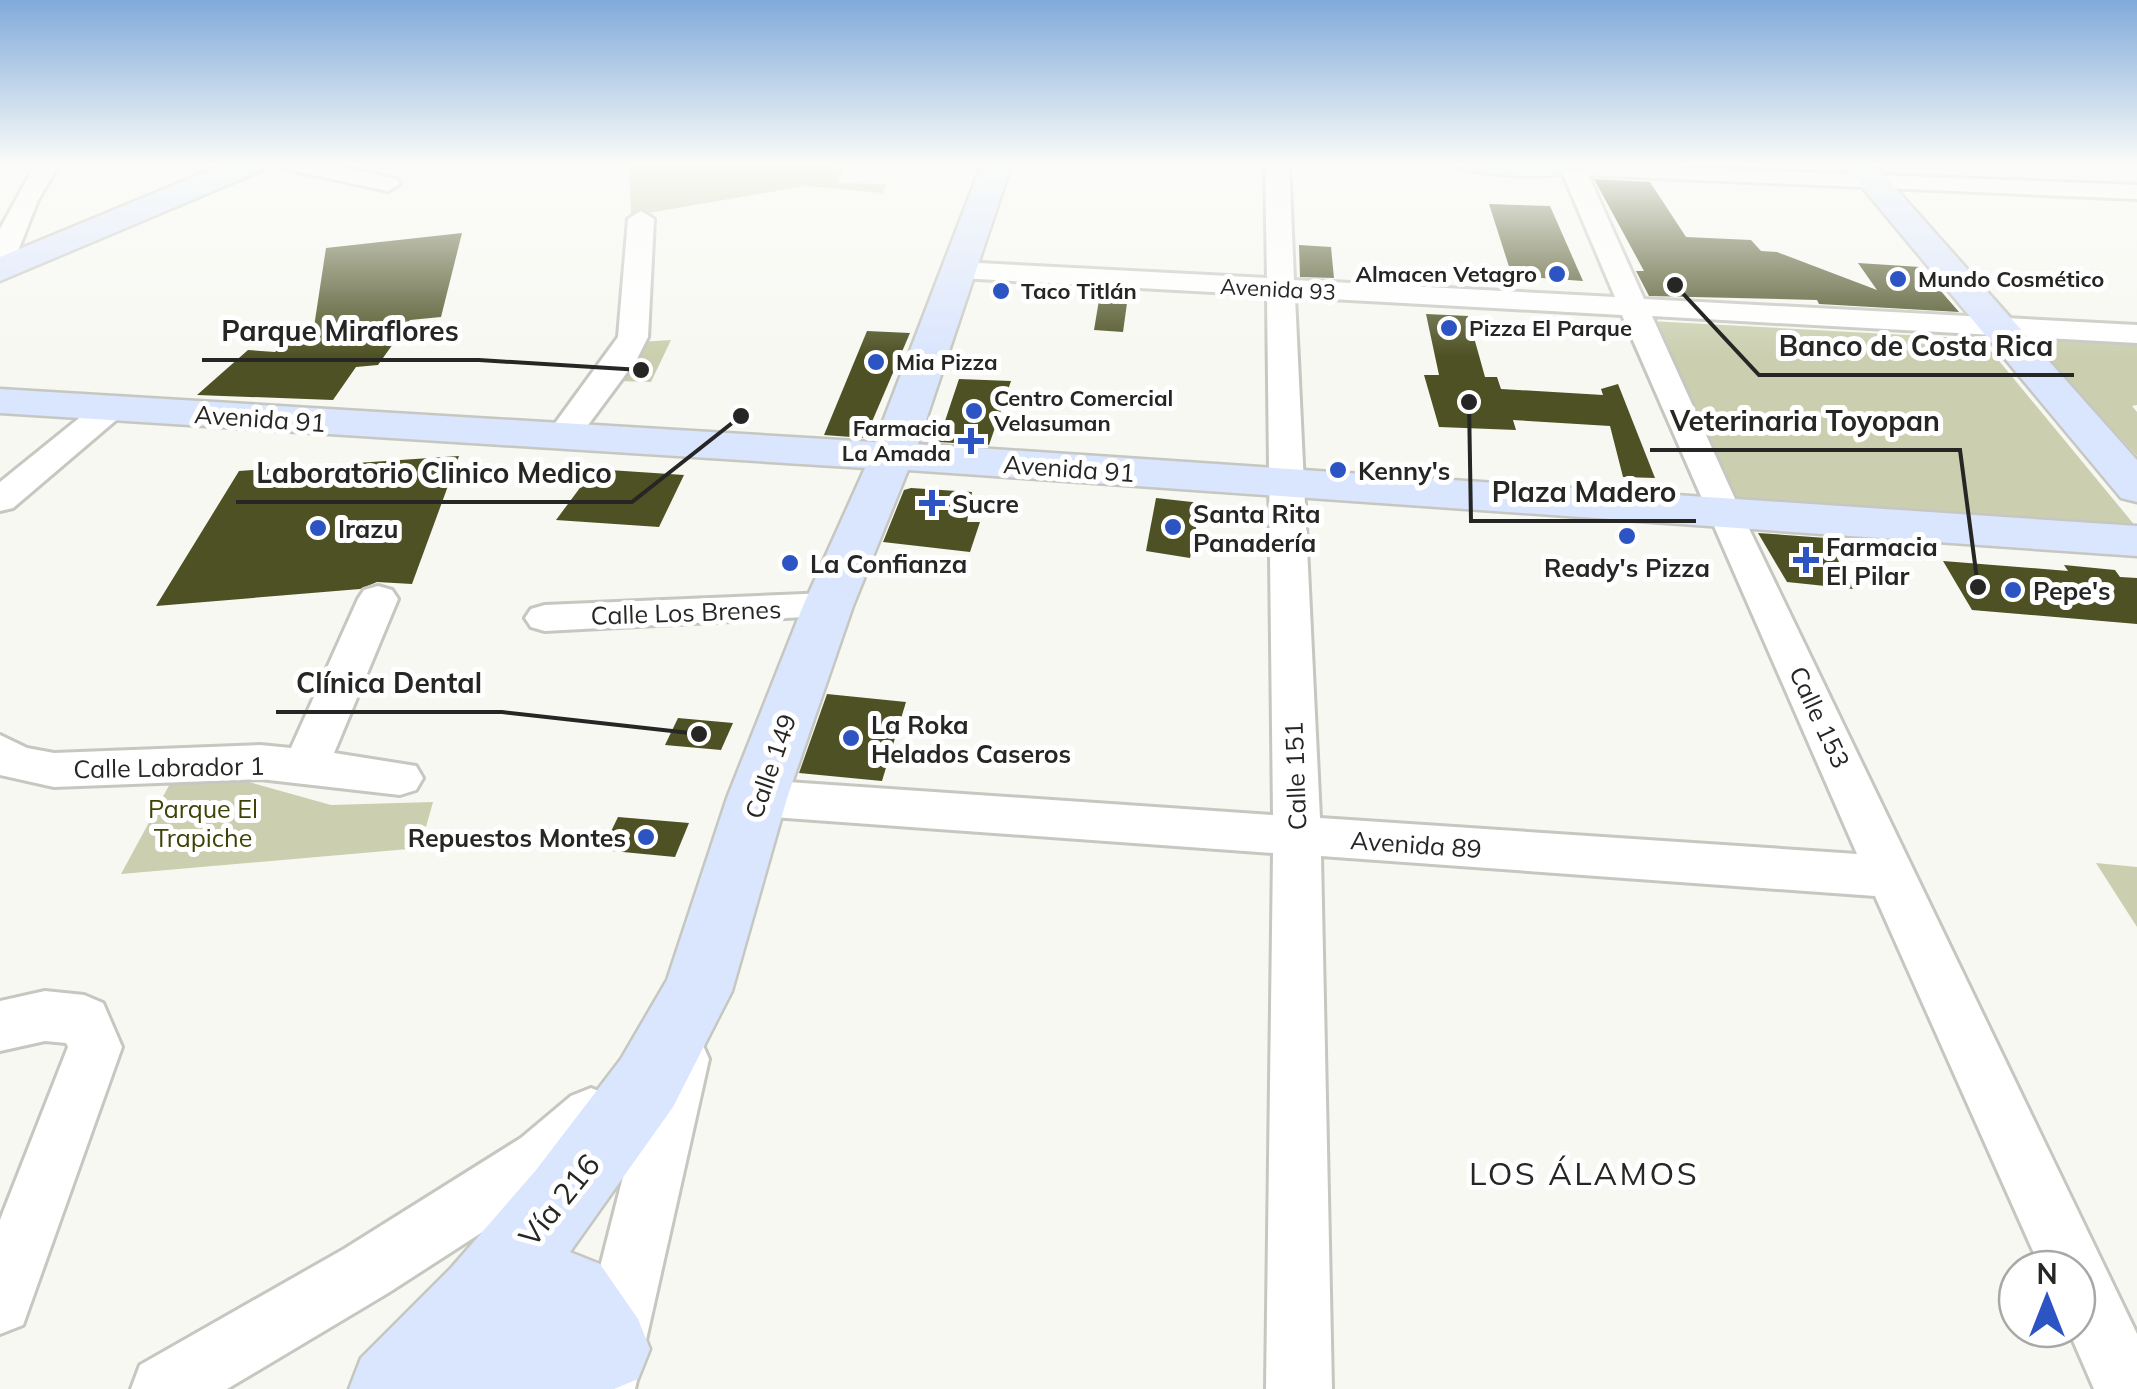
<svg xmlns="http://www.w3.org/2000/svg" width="2137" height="1389" viewBox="0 0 2137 1389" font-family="Mulish,sans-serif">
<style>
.green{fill:#cbcfaf}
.building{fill:#4d5123}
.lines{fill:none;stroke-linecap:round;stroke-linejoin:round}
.street-casing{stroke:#c6c7c0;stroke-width:6}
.secondary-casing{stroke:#c6c7c0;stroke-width:5}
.street{fill:#fff;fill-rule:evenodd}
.secondary{fill:#dae5fe;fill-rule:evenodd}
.poi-dot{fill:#2d54c3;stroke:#fff;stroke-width:4}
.labels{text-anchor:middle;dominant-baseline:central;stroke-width:10;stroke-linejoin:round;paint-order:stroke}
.far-poi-label{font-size:22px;font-weight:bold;fill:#262724;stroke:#fff;text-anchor:start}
.far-street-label{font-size:22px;fill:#262724;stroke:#fff}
.street-label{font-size:25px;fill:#262724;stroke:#fff}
.poi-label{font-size:25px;font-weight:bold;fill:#262724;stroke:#fff;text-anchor:start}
.park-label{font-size:25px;fill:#404307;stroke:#fff}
.near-street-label{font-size:30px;fill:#262724;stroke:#fff}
.near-neighbourhood-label{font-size:32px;letter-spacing:2.5px;fill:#262724;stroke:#fff}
.leader{fill:none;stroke:#262724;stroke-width:4}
.callout-dot{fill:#262724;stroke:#fff;stroke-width:4}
.callout-label{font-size:28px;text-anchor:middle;font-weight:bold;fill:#262724;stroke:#fff;stroke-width:10;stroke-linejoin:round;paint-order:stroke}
</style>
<rect width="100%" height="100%" fill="#f7f8f1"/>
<g class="green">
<polygon points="629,163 833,163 831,167 844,170 838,183 886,184 883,193 805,186 631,216"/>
<polygon points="1650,321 1981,339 2137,528 1733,500"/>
<polygon points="2029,338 2137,344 2137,405 2132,406 2137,412 2137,456"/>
<polygon points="671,340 651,382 617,381 639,342"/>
<polygon points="238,779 331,805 433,802 420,848 121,874 172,780"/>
<polygon points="2096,863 2137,867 2137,927"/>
</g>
<g class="building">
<polygon points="1594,179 1650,182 1686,237 1751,240 1761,251 1777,252 1877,290 1858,263 1920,267 1959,312 1819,304 1817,300 1649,296 1636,271 1644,271"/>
<polygon points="1489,204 1550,206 1583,281 1512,276"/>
<polygon points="462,233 441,317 410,320 378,365 356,367 333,400 197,395 248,350 275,352 289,339 312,340 326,248"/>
<polygon points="1299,245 1331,247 1334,278 1300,277"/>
<polygon points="1100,294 1128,296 1123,332 1094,330"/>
<polygon points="1426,314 1468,316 1485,377 1497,377 1501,389 1603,395 1601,389 1618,384 1655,478 1623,477 1610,426 1513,420 1516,430 1439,427 1424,375 1439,375"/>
<polygon points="867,331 910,333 865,438 824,435"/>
<polygon points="959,379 1011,381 989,445 938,442"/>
<polygon points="459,456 412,584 377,582 360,589 156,606 239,471"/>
<polygon points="594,469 684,475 659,527 556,520"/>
<polygon points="911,488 972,492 967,522 980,522 970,552 883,542 904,490"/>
<polygon points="1156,498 1201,503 1190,558 1146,551"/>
<polygon points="1758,533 1826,538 1854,589 1787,582"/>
<polygon points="1943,561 2068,571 2064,565 2115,570 2120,577 2137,578 2137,624 1972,610"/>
<polygon points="827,694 906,702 882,781 799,773"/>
<polygon points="678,718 733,723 721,750 665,745"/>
<polygon points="618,817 689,823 675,857 602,850"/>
</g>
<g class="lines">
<defs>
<g id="street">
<polygon points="36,163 60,163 38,200 14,261 0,269 0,229"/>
<polygon points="277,163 321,163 397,179 400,184 388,191 281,168"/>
<path d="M1265,163H1289L1294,280L1615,297L1560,167L1563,163L2137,185V199L1588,175L1644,299L2137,325V343L1652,316L1741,512L2137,1334V1389H2094L2068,1329H2077V1269H2041L1875,896L1321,856L1332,1389H1266L1273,853L757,816L741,811L734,798L741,785L757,780L1273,815L1267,295L959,278L945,270L959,262L1267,278ZM1295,297L1622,315L1857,854L1320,818Z"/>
<polygon points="641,211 654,219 648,337 637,359 574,444 550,444 545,437 618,337 628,219"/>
<polygon points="110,399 121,402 126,409 121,416 13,508 0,511 0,482 99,402"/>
<polygon points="378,586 392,590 398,599 334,753 416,766 423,778 416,790 400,795 260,779 54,787 0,775 0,735 27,748 54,753 260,745 291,748 358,599 364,590"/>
<polygon points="828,593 842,597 848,606 842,615 545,631 531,627 525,618 531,609 545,605"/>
<polygon points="45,991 84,995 103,1003 122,1047 23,1325 0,1334 0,1220 68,1047 66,1043 45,1041 0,1051 0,1001"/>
<polygon points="681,1033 701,1041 709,1059 635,1389 569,1389 653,1059 661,1041"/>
<polygon points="591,1088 611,1096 620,1116 611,1136 563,1180 388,1293 227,1389 131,1389 140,1365 344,1249 521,1138 571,1096"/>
</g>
<g id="secondary">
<polygon points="227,163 267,163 263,170 0,281 0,257"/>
<polygon points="982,163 1012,163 918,444 2137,526 2137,556 908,470 853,606 787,798 732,991 673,1107 570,1252 600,1264 638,1319 650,1349 638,1379 614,1389 349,1389 361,1358 451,1268 536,1170 621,1059 667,980 727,798 803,606 865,468 0,413 0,389 875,442"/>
<path d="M1451,163H1585L1587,167C1577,181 1461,177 1451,163Z"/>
<polygon points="1842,163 1873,163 2137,460 2137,502 2121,498"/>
</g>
</defs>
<use href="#street" class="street-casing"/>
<use href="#secondary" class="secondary-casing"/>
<use href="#street" class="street"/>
<use href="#secondary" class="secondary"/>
</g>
<linearGradient id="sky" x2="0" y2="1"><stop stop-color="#81aada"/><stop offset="0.46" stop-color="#fbfcf9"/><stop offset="1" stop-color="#fbfcf9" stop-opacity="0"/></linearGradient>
<rect width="2137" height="357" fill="url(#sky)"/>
<g class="poi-dot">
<circle cx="1557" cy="274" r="10"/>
<circle cx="1898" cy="279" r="10"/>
<circle cx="1001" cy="291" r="10"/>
<circle cx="1449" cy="328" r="10"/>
<circle cx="876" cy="362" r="10"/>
<circle cx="974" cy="411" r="10"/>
<path d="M966 426h10v10h10v10h-10v10h-10v-10h-10v-10h10z"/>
<circle cx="1338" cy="470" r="10"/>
<path d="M927 488h10v10h10v10h-10v10h-10v-10h-10v-10h10z"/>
<circle cx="1173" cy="527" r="10"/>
<circle cx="318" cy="528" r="10"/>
<circle cx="1627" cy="536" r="10"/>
<path d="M1801 545h10v10h10v10h-10v10h-10v-10h-10v-10h10z"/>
<circle cx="790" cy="563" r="10"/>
<circle cx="2013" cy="590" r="10"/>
<circle cx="851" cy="738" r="10"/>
<circle cx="646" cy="837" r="10"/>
</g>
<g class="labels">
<g class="far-poi-label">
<text x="1537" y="274" text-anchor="end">Almacen Vetagro</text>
<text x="1918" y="279">Mundo Cosmético</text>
<text x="1021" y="291">Taco Titlán</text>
<text x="1469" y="328">Pizza El Parque</text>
<text x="896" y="362">Mia Pizza</text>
<text x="994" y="398">Centro Comercial<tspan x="994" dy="25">Velasuman</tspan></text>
<text x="951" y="428" text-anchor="end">Farmacia<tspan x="951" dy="25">La Amada</tspan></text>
</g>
<g class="far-street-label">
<text transform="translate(1278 289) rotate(3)">Avenida 93</text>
</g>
<g class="street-label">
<text transform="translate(260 418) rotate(4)">Avenida 91</text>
<text transform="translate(1069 468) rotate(4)">Avenida 91</text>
<text transform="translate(686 612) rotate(-2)">Calle Los Brenes</text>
<text transform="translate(1820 717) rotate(65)">Calle 153</text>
<text transform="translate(770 766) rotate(-71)">Calle 149</text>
<text transform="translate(169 767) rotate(-1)">Calle Labrador 1</text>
<text transform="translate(1295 776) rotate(-92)">Calle 151</text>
<text transform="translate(1416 844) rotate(4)">Avenida 89</text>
</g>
<g class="poi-label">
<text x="1358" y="470">Kenny's</text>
<text x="952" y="503">Sucre</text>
<text x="1193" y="513">Santa Rita<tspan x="1193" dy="29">Panadería</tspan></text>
<text x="338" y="528">Irazu</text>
<text x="1826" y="546">Farmacia<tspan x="1826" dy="29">El Pilar</tspan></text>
<text x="810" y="563">La Confianza</text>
<text x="1627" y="567" text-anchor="middle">Ready's Pizza</text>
<text x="2033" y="590">Pepe's</text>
<text x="871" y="724">La Roka<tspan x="871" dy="29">Helados Caseros</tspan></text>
<text x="626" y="837" text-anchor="end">Repuestos Montes</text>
</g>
<g class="park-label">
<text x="203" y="808">Parque El<tspan x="203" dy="29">Trapiche</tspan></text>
</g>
<g class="near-street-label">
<text transform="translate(559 1200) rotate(-51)">Vía 216</text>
</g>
<g class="near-neighbourhood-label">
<text x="1584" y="1173">LOS ÁLAMOS</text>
</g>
</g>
<path class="leader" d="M641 370L479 360H202M1675 285L1759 375H2074M1978 587L1960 450H1650M741 416L632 502H236M1469 402L1471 521H1696M699 734L502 712H276"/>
<g class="callout-dot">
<circle cx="641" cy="370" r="10"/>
<circle cx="1675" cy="285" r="10"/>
<circle cx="1978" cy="587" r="10"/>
<circle cx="741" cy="416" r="10"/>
<circle cx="1469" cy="402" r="10"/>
<circle cx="699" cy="734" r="10"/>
</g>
<g class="callout-label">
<text x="340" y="341">Parque Miraflores</text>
<text x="1916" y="356">Banco de Costa Rica</text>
<text x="1805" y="431">Veterinaria Toyopan</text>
<text x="434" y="483">Laboratorio Clinico Medico</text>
<text x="1584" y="502">Plaza Madero</text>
<text x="389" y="693">Clínica Dental</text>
</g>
<g transform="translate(2047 1299)"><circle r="48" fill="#ffffff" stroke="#a8a9a7" stroke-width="2.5"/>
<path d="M0-8L18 38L0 25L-18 38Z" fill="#2d54c3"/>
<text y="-15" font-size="28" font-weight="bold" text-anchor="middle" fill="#262724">N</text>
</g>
</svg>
